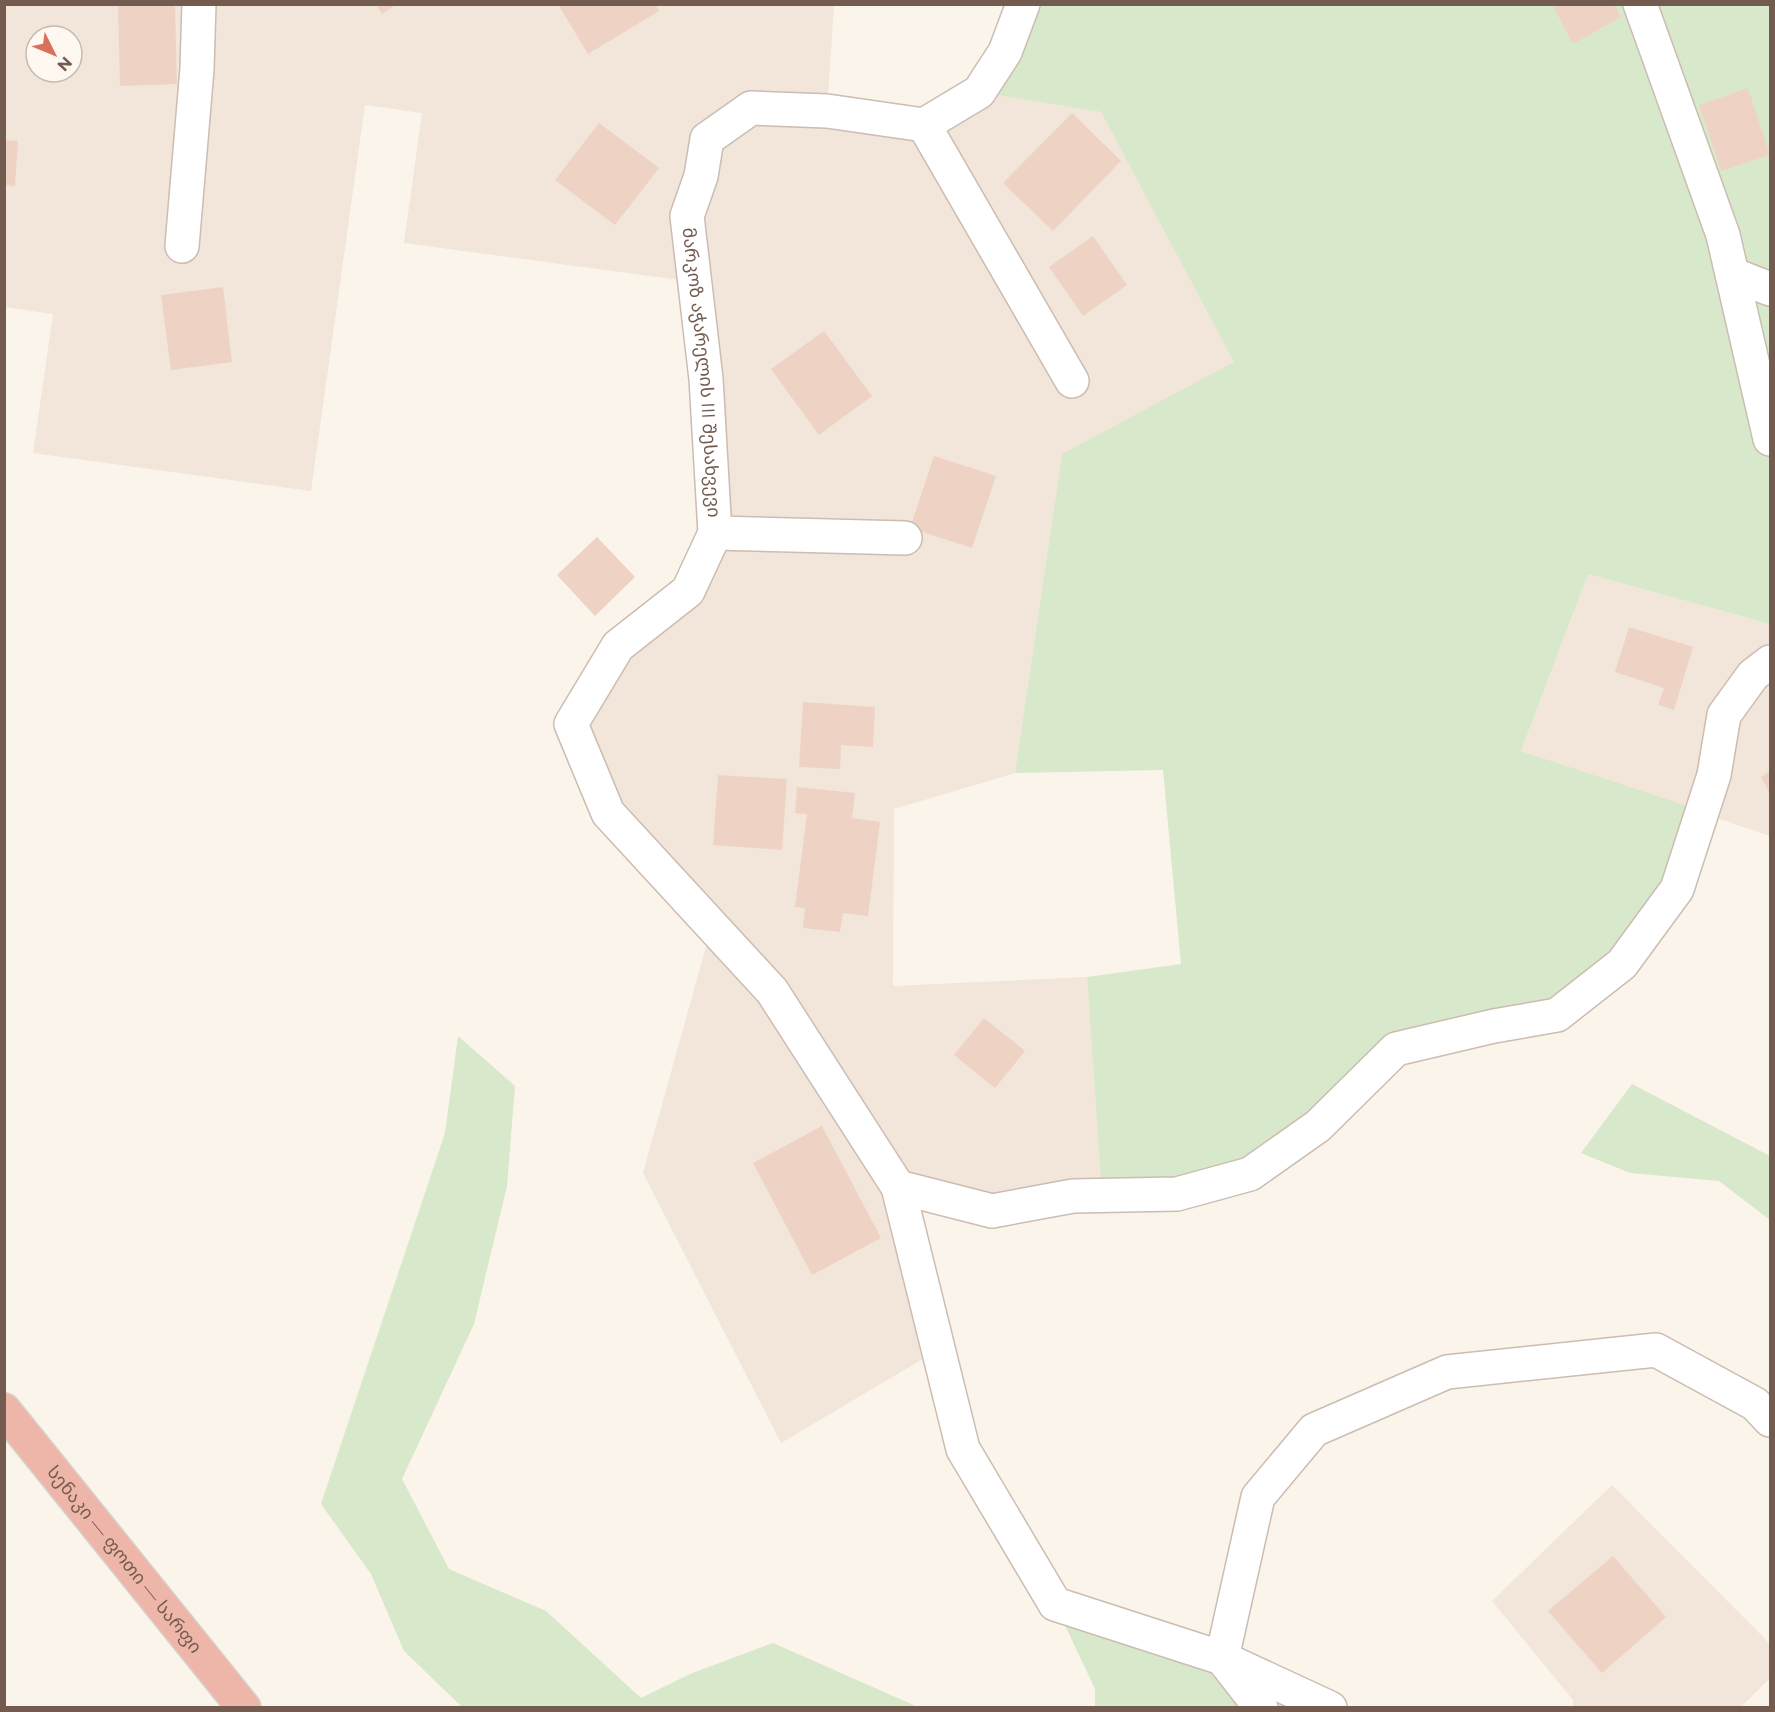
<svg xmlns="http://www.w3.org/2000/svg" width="1775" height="1712" viewBox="0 0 1775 1712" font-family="Montserrat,'Noto Sans Georgian',sans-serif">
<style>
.residential{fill:#f2e5da;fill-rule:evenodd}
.green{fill:#d8e8ca}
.building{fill:#eed3c5}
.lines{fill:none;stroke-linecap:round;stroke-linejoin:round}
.minor-casing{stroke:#ccbcb1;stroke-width:36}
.highway-casing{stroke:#d8d1ce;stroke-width:36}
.minor{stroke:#fff;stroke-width:33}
.highway{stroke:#eeb6a8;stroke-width:33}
.labels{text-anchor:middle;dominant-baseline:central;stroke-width:5;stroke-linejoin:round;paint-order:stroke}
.street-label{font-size:18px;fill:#745b50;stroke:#fef8f1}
</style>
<rect width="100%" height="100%" fill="#fbf4eb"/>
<g class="residential">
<path d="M5,5H834L827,111L924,125L979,92L1101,112L1235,363L1062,454L1015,773L894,809L893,986L1087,977L1102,1195L992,1211L898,1187L938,1350L781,1443L643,1173L712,925L608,813L571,724L688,591L715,533L695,282L404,243L422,113L365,105L311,491L33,453L53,314L5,307ZM36,36H72V72H36Z"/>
<polygon points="1588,574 1770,624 1770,836 1521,751"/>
<polygon points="1612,1485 1770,1644 1770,1678 1741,1707 1573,1707 1573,1700 1492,1601"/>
</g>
<g class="green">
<polygon points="1023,5 1770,5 1770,624 1588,574 1521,751 1702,811 1677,889 1557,1015 1396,1049 1250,1174 1102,1195 1087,977 1181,964 1163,770 1015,773 1062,454 1234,362 1101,112 979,92"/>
<polygon points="458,1036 515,1086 507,1186 474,1324 402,1479 449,1569 546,1611 641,1698 690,1674 773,1643 918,1707 462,1707 404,1651 371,1574 321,1504 445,1133"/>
<polygon points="1632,1084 1770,1156 1770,1220 1719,1181 1630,1173 1581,1153"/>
<polygon points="1055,1604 1330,1707 1095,1707 1095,1689"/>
</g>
<g class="building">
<polygon points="118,4 175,4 177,84 120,86"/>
<polygon points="376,4 397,4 382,14"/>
<polygon points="558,4 655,4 659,11 588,54"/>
<polygon points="1552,4 1614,4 1621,17 1573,44"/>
<polygon points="1748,88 1770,155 1721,171 1699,105"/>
<polygon points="1072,113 1121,161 1053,231 1003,183"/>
<polygon points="599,123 659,168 615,225 555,180"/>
<polygon points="4,140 18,141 15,186 4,185"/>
<polygon points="1093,236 1127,285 1083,316 1049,267"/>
<polygon points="223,287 232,362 171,370 161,295"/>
<polygon points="824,331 872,396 819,435 771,369"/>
<polygon points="934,456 996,476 972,548 910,528"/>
<polygon points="597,537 635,577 595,616 557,575"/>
<polygon points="1629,627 1693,647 1674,710 1658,705 1664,688 1615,672"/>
<polygon points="803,702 875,707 873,747 841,745 840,769 799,767"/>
<polygon points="1770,771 1770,794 1761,777"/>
<polygon points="718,775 787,779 782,850 713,845"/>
<polygon points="797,787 855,793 852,818 880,822 868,916 843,913 840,932 803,928 805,908 795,907 807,814 795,813"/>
<polygon points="984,1018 1025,1051 995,1088 954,1055"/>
<polygon points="822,1126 881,1238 812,1275 753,1163"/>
<polygon points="1613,1556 1666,1617 1602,1673 1548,1611"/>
</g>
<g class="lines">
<defs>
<g id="minor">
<path id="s1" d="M1023,4L1005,52L979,92L924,125L827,111L751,108L707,139L701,176L687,216L706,379L715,533L688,591L618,646L571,724L608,813L772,991L898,1187L963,1449L1055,1604L1222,1658L1330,1708"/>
<polyline points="1640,4 1723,235 1770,439"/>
<polyline points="924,125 1072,381"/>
<polyline points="182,246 197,69 199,4"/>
<polyline points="1732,274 1770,289"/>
<polyline points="715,533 905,538"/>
<polyline points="898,1187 992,1211 1073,1196 1177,1194 1250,1174 1318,1126 1396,1049 1494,1026 1557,1015 1622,964 1677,889 1714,775 1724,715 1753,675 1770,662"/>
<polyline points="1261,1708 1222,1658 1258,1497 1314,1430 1447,1372 1656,1350 1755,1404 1770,1420"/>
</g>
<g id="highway">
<path id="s2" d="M4,1410L244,1708"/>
</g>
</defs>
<use href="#minor" class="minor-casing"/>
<use href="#highway" class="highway-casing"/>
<use href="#minor" class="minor"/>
<use href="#highway" class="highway"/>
</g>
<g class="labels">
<g class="street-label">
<text stroke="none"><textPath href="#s1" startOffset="628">მარკოზ აჭარელის III შესახვევი</textPath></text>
<text stroke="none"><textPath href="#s2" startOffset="192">სენაკი — ფოთი — სარფი</textPath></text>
</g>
</g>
<rect width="1775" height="1712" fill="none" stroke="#745b50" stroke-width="12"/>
<g transform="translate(54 54) rotate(133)"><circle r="28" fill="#fef8f1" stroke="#c7b9b1" stroke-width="1.5"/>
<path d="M0-4.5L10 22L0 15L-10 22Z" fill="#d8715c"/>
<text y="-9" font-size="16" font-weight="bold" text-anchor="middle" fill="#745b50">N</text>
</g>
</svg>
